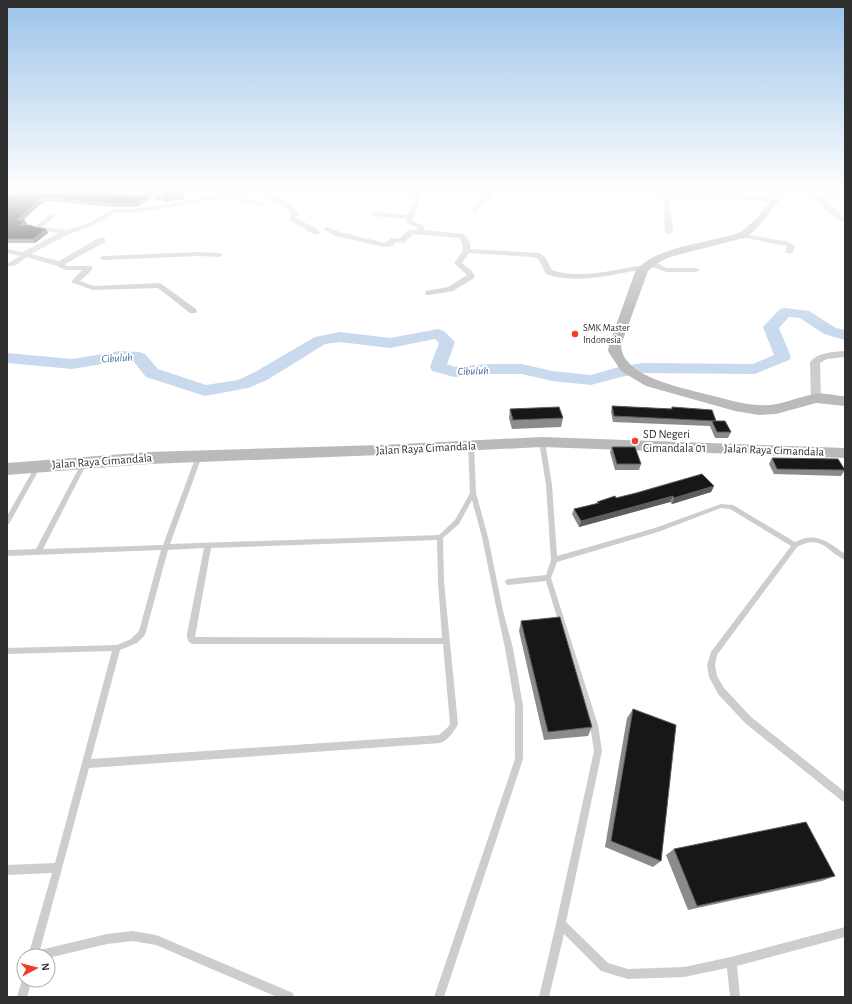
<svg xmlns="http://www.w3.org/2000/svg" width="852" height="1004" viewBox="0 0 852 1004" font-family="'Alegreya Sans',sans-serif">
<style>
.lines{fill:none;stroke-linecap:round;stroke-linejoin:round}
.river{fill:#c9d9ee;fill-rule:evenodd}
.lane{fill:#cdcdcd;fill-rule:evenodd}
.street{fill:#cdcdcd;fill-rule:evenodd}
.secondary{fill:#bababa;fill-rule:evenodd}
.wall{fill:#8b8b8b}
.shaded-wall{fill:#5d5d5d}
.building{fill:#171717;stroke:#5d5d5d}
.poi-dot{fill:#ef3f2a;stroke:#fff;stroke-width:1.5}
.labels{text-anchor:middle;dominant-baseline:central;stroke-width:4;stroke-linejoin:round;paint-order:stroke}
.far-poi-label{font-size:10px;fill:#303030;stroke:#fff;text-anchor:start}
.far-water-label{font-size:11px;font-style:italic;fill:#396298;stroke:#fff}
.poi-label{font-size:12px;fill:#303030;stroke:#fff;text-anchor:start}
.street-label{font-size:12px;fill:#303030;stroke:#fff}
</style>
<rect width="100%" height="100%" fill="#fff"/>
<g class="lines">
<polygon class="river" points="785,308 809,311 836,328 845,330 845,340 824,334 800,318 789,317 779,328 791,357 789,360 755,374 643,373 621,377 591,385 552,381 522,374 486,374 454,377 432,371 430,367 439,343 435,339 390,348 340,342 325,344 267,380 248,388 205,396 146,377 134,362 120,361 72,369 7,363 7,353 72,359 120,351 139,352 145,354 158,369 206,385 238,380 255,372 315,337 340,332 390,338 438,329 444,331 455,342 447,364 455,367 486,364 522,364 552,371 591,375 619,367 643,363 753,364 774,355 763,327 780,309"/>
<g class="lane">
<path d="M542,440L545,442L552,485L557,556L655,528L721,504L733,505L795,542C816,531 828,542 845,554V560C826,551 822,534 797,547L717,655L715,665L717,676L724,688L751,717L845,792V802L842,801L745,723L718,694L709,677L707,665L711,652L791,546L730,509L721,508L658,532L557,562L551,578L598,725L602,751L566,922L608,963L628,969L684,967L731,957L845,927V937L737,966L740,997H730L727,968L684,977L628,979L601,971L564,934L549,997H539L556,924L594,751L590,725L546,581L508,585L506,584L505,582L506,580L508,579L546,575L551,560L546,485L539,442Z"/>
<path d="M471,444L474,446L476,493L488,537L503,611L513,648L523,706V759L444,997H434L515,759V706L505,648L497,611L482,537L472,500L459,524L443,538L444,582L458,724C454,732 449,739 441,743L89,768L40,950L107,934L133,931L156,935L293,993L294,997H277L156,945L133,941L107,944L48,958V956H28L52,873L7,875V865L55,863L112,651L7,654V648L117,645L131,639L139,631L161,550L7,556V550L36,549L82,462H86L87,463L43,549L163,545L196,456L199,454L202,456L170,544L439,535L455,520L470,493L468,446ZM437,540L438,582L442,638L195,637L211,548ZM204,548L187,634C187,639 188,643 193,644H443L450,724L448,727L439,735L91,759L120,650L137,643L145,635L168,550Z"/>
<polygon points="38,464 41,466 9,524 7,524 7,516 36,465"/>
<polygon points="23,976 24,980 32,980 27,997 17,997"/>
</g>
<g class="street">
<polygon points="7,190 20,190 21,191 18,193 7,191"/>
<polygon points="244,190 256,190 255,191 240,194 245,199 266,204 266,206 241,201 233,196 167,208 128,213 116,212 91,226 69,234 31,254 59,261 99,238 105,238 105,242 65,264 67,266 92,266 92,270 80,281 94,286 160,283 196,309 197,311 196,313 190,313 158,288 93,290 71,282 82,270 65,270 57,266 27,257 14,266 8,266 7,264 20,256 7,253 7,249 23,252 59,233 37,230 33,228 51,214 56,215 43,227 66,230 87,224 115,208 128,209 167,204"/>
<polygon points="269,190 275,190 271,196 284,201 298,212 299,213 296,218 319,230 319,234 313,234 290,220 289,219 292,213 280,203 264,197"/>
<path d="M412,190H418L420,201L412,221L423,225L424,230L464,234L470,243V249L539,253L545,257L552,270C581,280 616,269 645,265L649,267L645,269C613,274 578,285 546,274L539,260L534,257L469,253L462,263L471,270L475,276L474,278L453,291L429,295H426L425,293L426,291L448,287L467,275L454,263L463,251L462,243L459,238L413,234L404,243L396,242L392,246L385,247L335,236L323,229L327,227L340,232L385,243L391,238L399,239L408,230H417V227L406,223V219L375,216L372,214L375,212L408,215L414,201Z"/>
<polygon points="488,190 494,190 491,199 482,204 476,212 472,212 471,211 478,202 486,197"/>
<polygon points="580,190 619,190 758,196 776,202 773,204 758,200 668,196 670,203 673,232 669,234 665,232 664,203 661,195 583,192"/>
<polygon points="803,190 810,190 818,195 845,195 845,199 823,199 845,218 845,223 837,219"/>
<polygon points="740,233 789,242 795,246 793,252 789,254 785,252 787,246 740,237"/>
<polygon points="199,252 219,253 223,255 219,257 199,256 103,260 99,258 103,256"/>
<polygon points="647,261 653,261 667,268 696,268 700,270 696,272 666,272 647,265"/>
<path d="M845,351V357L827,359L820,363L821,398L816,401L812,400L811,398L810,362C818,352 833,352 845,351Z"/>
</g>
<g class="secondary">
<path d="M781,190H790L776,204L757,228L747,237L670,257L656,264L648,271L621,345C622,377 681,387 705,394C723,398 740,404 759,405C778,407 796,397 815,394C824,392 836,396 845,396V406L816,403L776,414L759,415L735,411L646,386L621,371L608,351L609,345L635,272C652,249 694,245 720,238C726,236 735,235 740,232C757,222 767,203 781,190Z"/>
<polygon points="542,437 845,448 845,458 542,447 380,455 149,464 7,475 7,463 149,452 380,445"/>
</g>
</g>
<g class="wall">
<polygon points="151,190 165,190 136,207 114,207 46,201 45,203 42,203 23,220 27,224 26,225 35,227 46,229 48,233 35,243 7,243 7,197 105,192 140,196"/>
<polygon points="612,406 671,409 672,407 716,421 731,432 728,438 715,438 710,426 613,422 611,412"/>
<polygon points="510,409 563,418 561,427 512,429 509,418"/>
<polygon points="612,447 641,464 639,470 615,470 610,452"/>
<polygon points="772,458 845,470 841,476 774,474 769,464"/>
<polygon points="714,486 711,492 672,504 670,502 579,527 572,514 574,509 596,504 597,502 616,498"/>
<polygon points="521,621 592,727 588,736 544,740 519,631"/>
<polygon points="633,709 661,861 653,867 605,847 627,718"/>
<polygon points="674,849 835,876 822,881 688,910 666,855"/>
</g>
<g class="shaded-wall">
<polygon points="7,190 14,190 7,193"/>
<polygon points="157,190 165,190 136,207 135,203"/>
<polygon points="181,190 186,190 182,193"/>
<polygon points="162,195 184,195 185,199 164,202 163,199 157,201 156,197"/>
<polygon points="40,199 42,203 19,224 17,220"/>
<polygon points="25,220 27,224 22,229 20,225"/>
<polygon points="46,229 48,233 35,243 33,239"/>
<polygon points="714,486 711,492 672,504 674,498"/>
<polygon points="673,496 670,502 579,527 581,521"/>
</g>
<g class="building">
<polygon points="17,190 98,190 105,192 140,196 151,190 157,190 135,203 112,203 44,197 44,199 40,199 17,220 25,220 20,225 30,225 35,227 46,229 33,239 7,239 7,197"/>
<polygon points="169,190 181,190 184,195 163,198 162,195 156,197"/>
<polygon points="612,406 672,409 672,407 712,410 716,421 614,416"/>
<polygon points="559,407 563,418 513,420 510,409"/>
<polygon points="712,421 725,421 731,432 717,432"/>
<polygon points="612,447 635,447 641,464 617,464"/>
<polygon points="772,458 838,459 845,470 777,469"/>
<polygon points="702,474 714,486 674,498 673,496 581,521 574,509 599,503 597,502 615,496 616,498 636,493"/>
<polygon points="560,617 592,727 548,732 521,621"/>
<polygon points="633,709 676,725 661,861 611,841"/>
<polygon points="806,822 835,876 697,906 674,849"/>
</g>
<linearGradient id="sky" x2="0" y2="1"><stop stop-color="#9bc3ea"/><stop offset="0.58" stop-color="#fff"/><stop offset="1" stop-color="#fff" stop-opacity="0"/></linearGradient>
<rect width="852" height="330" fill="url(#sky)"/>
<g class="poi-dot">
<circle cx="575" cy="334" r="4"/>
<circle cx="635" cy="441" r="4"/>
</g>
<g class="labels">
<g class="far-poi-label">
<text x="583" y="328">SMK Master<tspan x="583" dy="12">Indonesia</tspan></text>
</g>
<g class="far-water-label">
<text transform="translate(117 358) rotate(-4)">Cibuluh</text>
<text transform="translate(473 371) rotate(-2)">Cibuluh</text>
</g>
<g class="poi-label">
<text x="643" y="434">SD Negeri<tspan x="643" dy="14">Cimandala 01</tspan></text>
</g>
<g class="street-label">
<text transform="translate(426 448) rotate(-3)">Jalan Raya Cimandala</text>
<text transform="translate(774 450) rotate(2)">Jalan Raya Cimandala</text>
<text transform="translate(102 461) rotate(-4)">Jalan Raya Cimandala</text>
</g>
</g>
<rect width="852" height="1004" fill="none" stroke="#303030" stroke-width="16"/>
<g transform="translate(36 968) rotate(83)"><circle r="19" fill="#ffffff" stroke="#acacac"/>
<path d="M0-3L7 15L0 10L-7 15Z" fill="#ef3f2a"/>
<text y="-6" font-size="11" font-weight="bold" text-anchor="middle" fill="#303030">N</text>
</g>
</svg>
